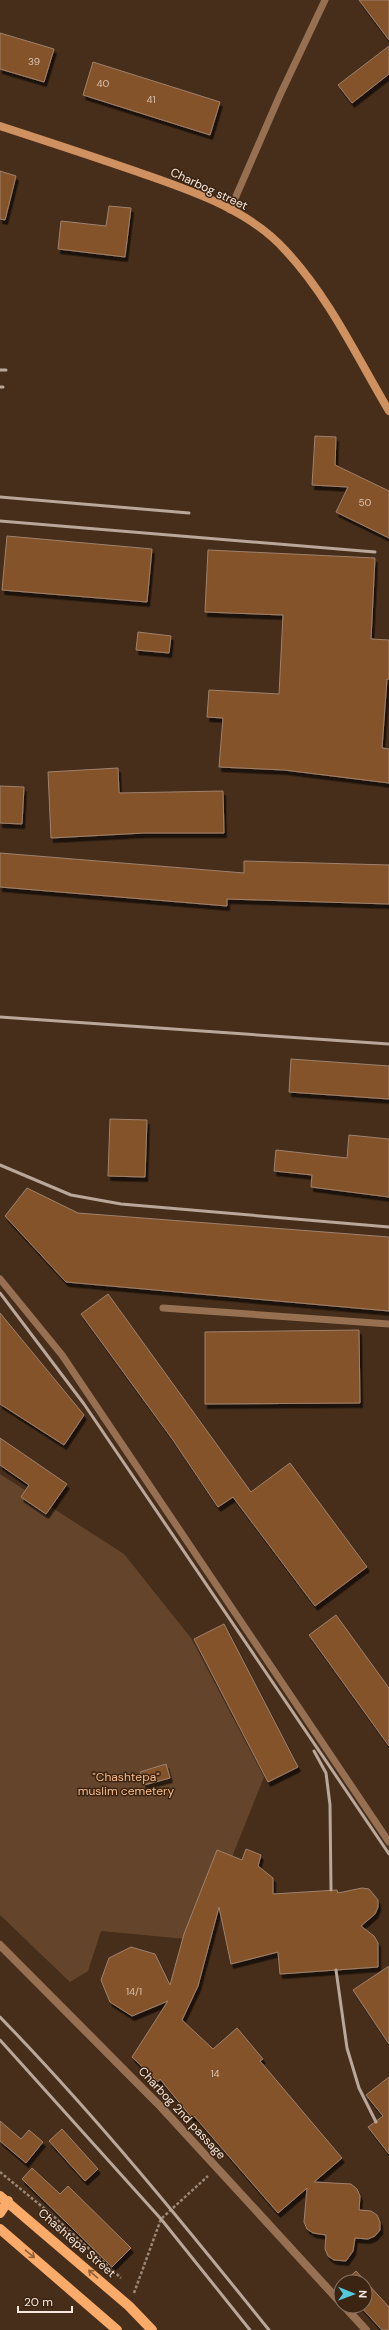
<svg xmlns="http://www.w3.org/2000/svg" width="389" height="2330" viewBox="0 0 389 2330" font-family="'DM Sans',sans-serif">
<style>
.green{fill:#64452b}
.building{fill:#845229;stroke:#9f826d;filter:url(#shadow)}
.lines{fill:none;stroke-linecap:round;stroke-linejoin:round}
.path{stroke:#9a8676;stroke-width:2.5;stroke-dasharray:3 2;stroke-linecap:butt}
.lane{stroke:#977052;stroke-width:7}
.street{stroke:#977052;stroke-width:8}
.secondary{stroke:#cf9160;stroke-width:8}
.primary{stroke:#faaa69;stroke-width:10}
.rail{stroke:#baa799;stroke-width:3}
.oneway{stroke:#916039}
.labels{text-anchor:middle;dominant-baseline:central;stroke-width:3;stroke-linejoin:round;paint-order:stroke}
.number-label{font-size:10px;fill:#dac2af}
.street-label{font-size:12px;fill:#f7e7dc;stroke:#3b2411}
.park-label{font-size:12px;fill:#f7ba8b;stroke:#3b2411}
</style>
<defs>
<filter id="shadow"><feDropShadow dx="2.5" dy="4.5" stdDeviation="0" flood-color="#0009"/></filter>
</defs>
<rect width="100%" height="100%" fill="#462e1b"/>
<polygon class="green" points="0,1474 124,1554 191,1638 264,1777 234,1852 208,1941 101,1931 88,1971 70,1982 0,1915"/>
<g class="building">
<polygon points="359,0 389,0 389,40"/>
<polygon points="0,33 54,49 44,82 0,69"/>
<polygon points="389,46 389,74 352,103 338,85"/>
<polygon points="93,62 220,102 210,135 83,95"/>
<polygon points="0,171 16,176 5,220 0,219"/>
<polygon points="109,206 131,208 125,257 58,249 61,221 106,226"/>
<polygon points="315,436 336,437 335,465 389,491 389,538 336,512 348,487 312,485"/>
<polygon points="7,536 152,549 147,602 2,590"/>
<polygon points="208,550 375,558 371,639 389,640 389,679 387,679 382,748 389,749 389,783 284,770 219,767 223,718 207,717 209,690 279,694 283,615 205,612"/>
<polygon points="138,632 171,636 169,653 136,650"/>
<polygon points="118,768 119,793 223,791 224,833 144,833 51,838 48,772"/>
<polygon points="0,786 24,787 22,824 0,823"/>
<polygon points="0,853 244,873 244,861 389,865 389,904 227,899 227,906 0,887"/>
<polygon points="291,1059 389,1066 389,1099 289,1092"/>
<polygon points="110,1119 147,1120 145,1177 108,1176"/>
<polygon points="349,1135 389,1139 389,1197 311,1187 312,1175 274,1171 276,1150 347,1158"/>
<polygon points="27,1188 78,1213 389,1237 389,1311 66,1282 5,1216"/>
<polygon points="108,1294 251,1492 290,1463 367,1567 315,1606 233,1497 218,1507 173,1440 81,1314"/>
<polygon points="0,1313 84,1415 64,1445 0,1404"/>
<polygon points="359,1330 360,1403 205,1404 205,1332"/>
<polygon points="0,1438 67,1484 46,1514 21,1497 29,1485 0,1465"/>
<polygon points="336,1615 389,1688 389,1746 309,1635"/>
<polygon points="224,1624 298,1767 268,1782 194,1639"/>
<polygon points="166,1764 170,1778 144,1785 140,1772"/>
<polygon points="246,1849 261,1855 258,1866 273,1878 273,1894 337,1890 338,1893 362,1888 369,1889 378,1900 378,1907 375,1914 361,1926 374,1936 378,1943 378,1967 280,1974 278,1952 231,1964 219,1907 198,1986 182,2020 213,2049 237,2028 263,2059 260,2061 342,2158 314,2182 351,2184 357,2189 360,2196 359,2210 371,2211 377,2215 380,2222 380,2230 375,2236 368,2239 355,2238 353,2251 346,2261 334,2260 328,2256 325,2249 326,2235 313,2233 307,2229 304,2222 307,2188 278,2213 194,2116 192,2118 160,2079 158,2082 132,2057 168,2001 132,2016 110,2002 101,1980 109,1958 131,1947 155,1954 170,1985 184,1934 217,1850 242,1860"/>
<polygon points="389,1966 389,2044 353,1990"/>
<polygon points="389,2077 389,2154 368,2127 383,2116 366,2095"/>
<polygon points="0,2121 21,2139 29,2130 43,2142 26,2163 0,2141"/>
<polygon points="62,2129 98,2169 85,2181 49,2141"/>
<polygon points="32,2168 60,2194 68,2186 131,2248 112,2267 22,2179"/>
<polygon points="356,2271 389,2307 389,2330 382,2330 360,2306 365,2306 365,2282 344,2282"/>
</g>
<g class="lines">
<g class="path">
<polyline points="0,2172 51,2214 121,2278"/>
<polyline points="134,2293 161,2219 208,2176"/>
</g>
<g class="lane">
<polyline points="230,210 280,95 325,0"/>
<polyline points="0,1279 62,1355 389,1842"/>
<polyline points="163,1308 389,1324"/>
</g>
<g class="street">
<polyline points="0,1945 161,2107 341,2303"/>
<polyline points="344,2306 366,2330"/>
</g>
<path class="secondary" d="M0,126C46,141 92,156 138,172C189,190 249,209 286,251C329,297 357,357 389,411"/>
<g class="primary">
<polyline points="0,2196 129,2306 152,2330"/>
<polyline points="0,2213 8,2201"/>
<polyline points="0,2229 117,2330"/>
</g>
<g class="rail">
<polyline points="0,370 6,370"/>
<polyline points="0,387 3,387"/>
<polyline points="0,497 189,513"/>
<polyline points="0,521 375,552"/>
<polyline points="0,1017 389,1044"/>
<polyline points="0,1165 71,1195 121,1204 389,1227"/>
<polyline points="0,1293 84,1404 389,1854"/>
<polyline points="314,1751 326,1773 330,1805 331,1890"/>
<polyline points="336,1970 347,2048 359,2088 376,2122"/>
<path d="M0,2017C96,2116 183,2223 269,2330"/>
<polyline points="0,2040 161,2219 250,2330"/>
</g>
</g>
<defs><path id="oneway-shaft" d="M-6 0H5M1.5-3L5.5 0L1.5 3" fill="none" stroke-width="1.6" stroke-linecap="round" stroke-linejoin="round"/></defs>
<g class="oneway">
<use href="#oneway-shaft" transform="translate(30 2254) rotate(40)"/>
<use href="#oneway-shaft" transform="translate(93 2274) rotate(-139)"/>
</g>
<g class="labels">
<g class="number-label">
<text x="34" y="61">39</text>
<text x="103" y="83">40</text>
<text x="151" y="99">41</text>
<text x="365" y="502">50</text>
<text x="134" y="1991">14/1</text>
<text x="215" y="2073">14</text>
</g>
<g class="street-label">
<text transform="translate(209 189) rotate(25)">Charbog street</text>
<text transform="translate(182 2113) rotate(47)">Charbog 2nd passage</text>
<text transform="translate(77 2243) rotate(41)">Chashtepa Street</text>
</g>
<g class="park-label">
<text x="126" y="1777">"Chashtepa"<tspan x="126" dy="14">muslim cemetery</tspan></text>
</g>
</g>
<g transform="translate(353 2294) rotate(91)"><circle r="19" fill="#3b2411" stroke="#867262"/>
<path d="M0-3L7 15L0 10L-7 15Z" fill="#53cadc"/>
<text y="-6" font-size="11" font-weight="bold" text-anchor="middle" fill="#f7e7dc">N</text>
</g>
<path d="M18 2306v6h54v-6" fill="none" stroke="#f7e7dc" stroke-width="2"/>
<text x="24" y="2306" font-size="12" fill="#f7e7dc" stroke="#3b2411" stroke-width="3" paint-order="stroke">20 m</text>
</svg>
